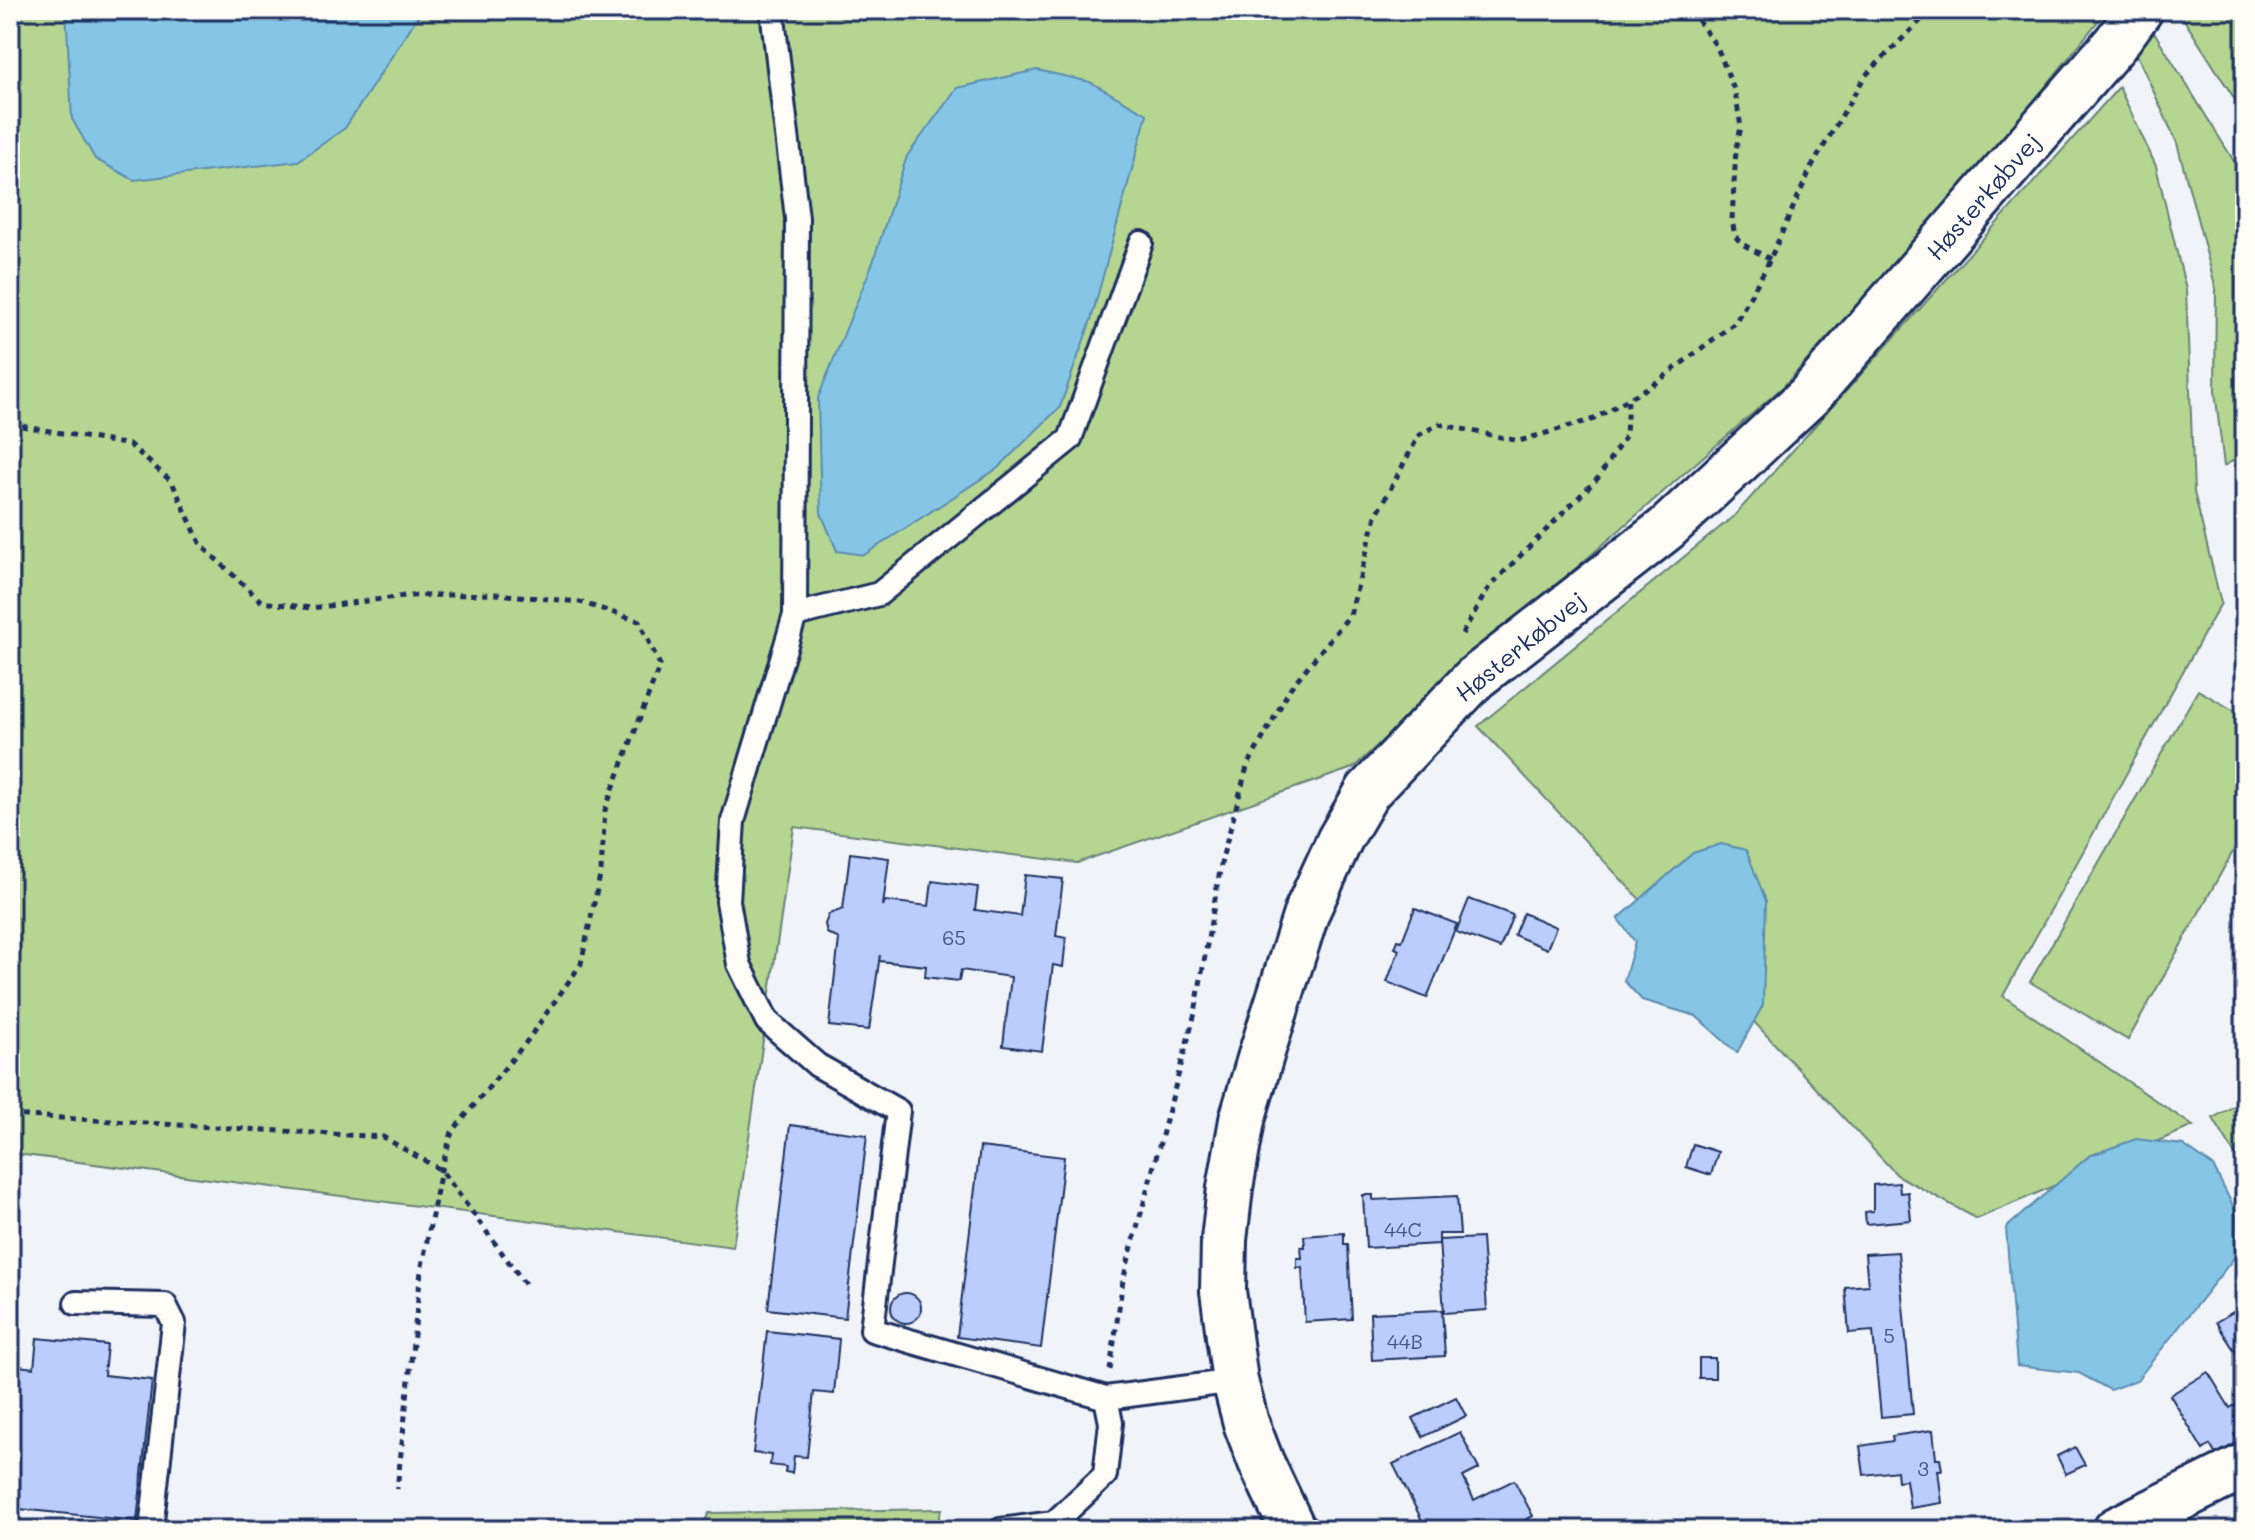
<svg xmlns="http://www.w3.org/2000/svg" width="2255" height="1540" viewBox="0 0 2255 1540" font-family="Mali,sans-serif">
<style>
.green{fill:#b5d690;stroke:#688277;stroke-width:2}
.water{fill:#85c6e6;stroke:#5b8ab0;stroke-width:2}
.building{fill:#bbcdfd;stroke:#1b2f5e;stroke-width:2}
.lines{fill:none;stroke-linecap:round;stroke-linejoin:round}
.service-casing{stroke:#1b2f5e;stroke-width:28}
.minor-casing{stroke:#1b2f5e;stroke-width:50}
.tertiary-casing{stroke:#1b2f5e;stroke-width:50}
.path{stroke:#1b2f5e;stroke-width:5;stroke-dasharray:6 6;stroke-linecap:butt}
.service{stroke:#fdfcf7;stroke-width:22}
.minor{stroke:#fdfcf7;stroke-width:44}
.tertiary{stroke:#fdfcf7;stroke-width:44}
.labels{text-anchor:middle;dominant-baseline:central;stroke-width:6;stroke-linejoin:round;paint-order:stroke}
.number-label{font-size:20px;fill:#435686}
.street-label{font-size:24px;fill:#1b2f5e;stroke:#fdfcf7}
</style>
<rect width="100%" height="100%" fill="#f0f3f8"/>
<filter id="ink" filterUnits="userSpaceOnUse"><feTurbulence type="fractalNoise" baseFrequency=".0125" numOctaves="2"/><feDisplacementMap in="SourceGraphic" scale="16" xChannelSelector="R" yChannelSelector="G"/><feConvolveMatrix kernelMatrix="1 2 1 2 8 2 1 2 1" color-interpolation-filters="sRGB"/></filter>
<g filter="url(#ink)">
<g class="green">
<polygon points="10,10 2107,10 1980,168 1784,386 1438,689 1353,768 1077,863 794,827 733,1247 10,1153"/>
<polygon points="2185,10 2245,10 2245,115 2181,15"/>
<polygon points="2151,27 2245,179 2245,453 2224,466 2215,391 2216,289 2177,143 2132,44"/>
<polygon points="2119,87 2156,166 2186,290 2194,492 2221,603 2003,996 2193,1126 1977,1219 1897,1175 1478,726 1735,515"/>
<polygon points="2198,690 2245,717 2245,830 2128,1040 2030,982"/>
<polygon points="2245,1100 2245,1171 2213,1118"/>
<polygon points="942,1509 935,1530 700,1530 709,1513"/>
</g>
<g class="water">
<polygon points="66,10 422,10 345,128 298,161 134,180 95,159 72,119"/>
<polygon points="1037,70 1090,82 1147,114 1091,320 1060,407 998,468 864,555 837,551 821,513 818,398 873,262 907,156 957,88"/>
<polygon points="1721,844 1746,850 1766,901 1763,1005 1737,1053 1696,1016 1642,1000 1624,981 1635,942 1618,919 1693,853"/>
<polygon points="2136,1139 2183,1145 2213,1166 2235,1210 2241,1249 2137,1380 2110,1390 2079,1373 2017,1366 2006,1228 2089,1156"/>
</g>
<g class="building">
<polygon points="850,853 889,858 883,906 885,901 929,906 932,881 978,887 975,910 1020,916 1025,875 1063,879 1056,936 1066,938 1063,967 1053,965 1042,1051 1003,1046 1011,977 961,970 959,981 925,977 926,966 879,961 880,955 869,1030 829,1026 839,939 827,933 825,924 829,914 843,909"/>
<polygon points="1469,899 1513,915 1500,948 1456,932"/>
<polygon points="1415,908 1457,924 1427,998 1387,982 1399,950 1395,948 1398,940 1402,941"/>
<polygon points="1523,913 1556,927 1547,949 1514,935"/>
<polygon points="790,1125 867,1135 845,1318 768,1309"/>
<polygon points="1693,1144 1718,1152 1711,1175 1686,1167"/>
<polygon points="980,1147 1064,1157 1041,1348 957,1337"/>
<polygon points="1899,1183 1900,1193 1908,1192 1911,1220 1866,1224 1865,1212 1873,1211 1873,1185"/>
<polygon points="1363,1195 1373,1195 1373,1200 1457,1196 1460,1234 1439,1234 1439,1244 1366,1248"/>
<polygon points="1344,1233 1344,1244 1348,1244 1352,1319 1305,1322 1302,1267 1297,1268 1297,1258 1302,1258 1301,1247 1305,1247 1304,1236"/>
<polygon points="1482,1238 1487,1310 1444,1313 1439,1240"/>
<polygon points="1898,1252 1913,1414 1881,1417 1873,1331 1849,1333 1845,1287 1868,1285 1865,1254"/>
<circle cx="906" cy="1308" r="15"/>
<polygon points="2245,1305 2245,1348 2236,1353 2216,1322"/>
<polygon points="1442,1310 1445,1356 1372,1360 1370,1313"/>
<polygon points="767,1331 839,1339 834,1394 814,1392 807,1457 794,1456 792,1473 785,1472 786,1467 770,1465 771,1455 753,1453"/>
<polygon points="37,1338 107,1345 104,1375 152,1380 137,1521 10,1508 10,1365 34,1368"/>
<rect x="1699" y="1358" width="16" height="20"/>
<polygon points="2208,1372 2230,1408 2245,1399 2245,1427 2234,1434 2238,1442 2216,1455 2210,1445 2203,1450 2170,1395"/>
<polygon points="1456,1397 1466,1416 1423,1437 1413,1418"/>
<polygon points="1933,1430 1936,1459 1940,1459 1942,1470 1938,1470 1942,1503 1910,1508 1906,1480 1898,1481 1897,1471 1864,1475 1860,1446 1893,1441 1892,1436"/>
<polygon points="1460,1432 1479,1469 1463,1477 1474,1500 1514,1480 1533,1516 1506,1530 1427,1530 1393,1464"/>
<polygon points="2075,1447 2085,1465 2066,1474 2057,1456"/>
</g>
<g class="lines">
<defs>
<g id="service">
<polyline points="772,10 797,218 795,615 733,821 728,901 739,964 767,1021 817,1065 898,1111 872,1330 1106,1398 1235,1381"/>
<polyline points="795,615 879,594 1070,439 1141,243"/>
<polyline points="76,1303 165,1305 174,1323 151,1530"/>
<polyline points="1001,1530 1054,1523 1105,1475 1111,1423 1106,1398"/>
</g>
<polyline id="minor" points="2116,1530 2245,1466"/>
<polyline id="tertiary" points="1293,1530 1261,1462 1246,1423 1235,1381 1223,1291 1224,1240 1230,1188 1242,1120 1262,1052 1307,911 1340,839 1368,791 1475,678 1666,529 1809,396 2115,44 2140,10"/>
</defs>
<use href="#service" class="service-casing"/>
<use href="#minor" class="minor-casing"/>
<use href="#tertiary" class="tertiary-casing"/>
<g class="path">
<polyline points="1691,10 1717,47 1735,92 1741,127 1736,149 1732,220 1735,236 1742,244 1770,259"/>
<polyline points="10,424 130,445 172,482 201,545 262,602 311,608 405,596 497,594 580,602 639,621 660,665 605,810 601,871 581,964 527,1041 452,1132 441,1170 421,1271 397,1489"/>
<polyline points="1462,634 1489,587 1598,478 1626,435 1628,401"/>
<polyline points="10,1115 383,1137 441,1170 525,1284"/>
<polyline points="1110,1370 1123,1280 1195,1013 1222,859 1247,767 1291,687 1350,615 1376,516 1419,435 1439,424 1519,441 1594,419 1657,382 1735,323 1766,268 1811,168 1865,76 1931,10"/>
</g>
<use href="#service" class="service"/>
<use href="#minor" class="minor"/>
<use href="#tertiary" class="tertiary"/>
</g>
</g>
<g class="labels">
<g class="number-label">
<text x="954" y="937">65</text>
<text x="1403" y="1229">44C</text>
<text x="1889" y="1335">5</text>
<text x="1405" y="1341">44B</text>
<text x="1923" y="1468">3</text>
</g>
<g class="street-label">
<text transform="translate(1983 196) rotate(-49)">Høsterkøbvej</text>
<text transform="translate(1520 646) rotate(-39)">Høsterkøbvej</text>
</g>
</g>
<rect width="2255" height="1540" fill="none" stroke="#fdfcf7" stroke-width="40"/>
<rect x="20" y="20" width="2215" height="1500" fill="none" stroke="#1b2f5e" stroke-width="3" filter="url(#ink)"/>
</svg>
